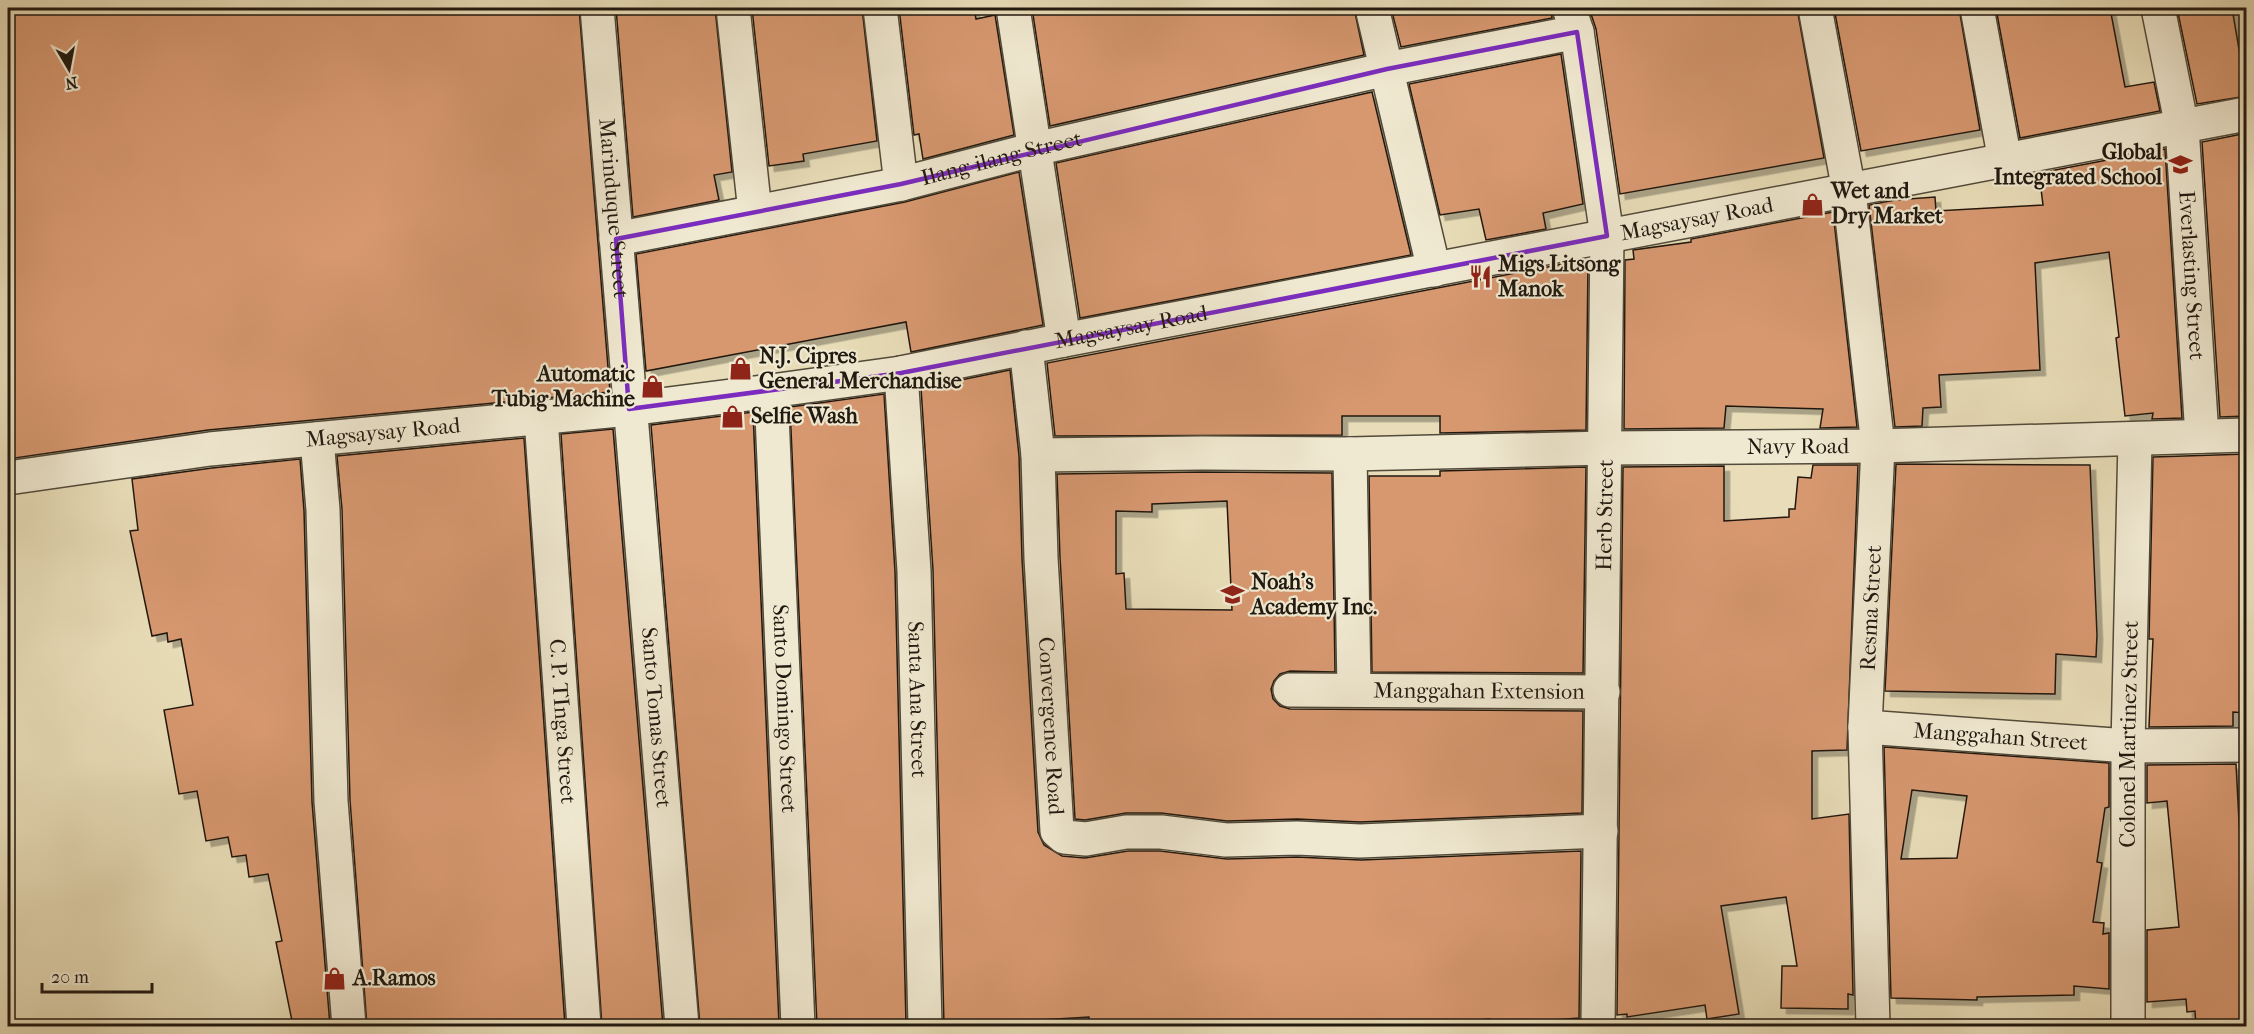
<svg xmlns="http://www.w3.org/2000/svg" width="2254" height="1034" viewBox="0 0 2254 1034" font-family="'IM FELL French Canon',serif">
<style>
.building{fill:#d79870;stroke:#201910;stroke-width:1.5;fill-rule:evenodd;filter:url(#shadow)}
.lines{fill:none;stroke-linecap:round;stroke-linejoin:round}
.minor-casing{stroke:#524a3a;stroke-width:36}
.minor{stroke:#f0e9d1;stroke-width:33}
.marked{fill:none;stroke:#7b2cbf;stroke-width:4.5;stroke-linejoin:round}
.labels{text-anchor:middle;dominant-baseline:central;stroke-width:4.5;stroke-linejoin:round;paint-order:stroke}
.poi-label{font-size:22px;font-weight:bold;fill:#201910;stroke:#f0e9d1;text-anchor:start}
.street-label{font-size:22px;fill:#201910;stroke:#f0e9d1}
</style>
<defs>
<filter id="shadow"><feDropShadow dx="5.5" dy="5.5" stdDeviation="0" flood-color="#0004"/></filter>
</defs>
<rect width="100%" height="100%" fill="#e8ddb8"/>
<filter id="stains"><feTurbulence type="fractalNoise" baseFrequency=".00333" numOctaves="4"/><feColorMatrix values="0 0 0 0 .2 0 0 0 0 .09 0 0 0 0 .02 0 0 0 .5 -.17"/></filter>
<radialGradient id="worn" r=".72"><stop offset=".6" stop-color="#630" stop-opacity="0"/><stop offset="1" stop-color="#630" stop-opacity=".3"/></radialGradient>
<g class="building">
<polygon points="8,8 579,8 610,392 208,430 8,459"/>
<polygon points="616,8 715,8 732,172 714,175 719,200 633,217"/>
<polygon points="752,8 862,8 877,141 803,154 804,161 769,166"/>
<polygon points="899,8 974,8 976,19 995,15 1014,135 923,159 919,134 914,135"/>
<polygon points="1032,8 1354,8 1364,55 1050,126"/>
<polygon points="1391,8 1551,8 1552,18 1401,47"/>
<polygon points="1589,8 1797,8 1824,158 1620,194 1596,29"/>
<polygon points="1834,8 1959,8 1980,130 1861,151"/>
<polygon points="2035,8 2110,8 2125,87 2154,82 2160,111 2020,138 1997,14"/>
<polygon points="2177,8 2232,8 2247,96 2197,104"/>
<polygon points="1561,54 1583,204 1543,213 1546,229 1486,240 1479,209 1440,215 1409,84"/>
<polygon points="1372,92 1411,255 1080,318 1056,163"/>
<polygon points="2247,133 2247,416 2220,417 2202,142"/>
<polygon points="2165,149 2182,418 2152,419 2153,413 2125,416 2116,338 2119,337 2109,252 2035,263 2040,370 1939,375 1941,407 1923,408 1922,426 1895,427 1869,205 1895,200 1935,197 1936,211 2043,205 2039,173"/>
<polygon points="1019,172 1043,325 911,352 906,322 646,371 636,254 905,202"/>
<polygon points="1833,212 1857,427 1820,428 1823,409 1726,406 1724,428 1624,429 1625,260 1634,259 1633,250 1691,242 1691,239"/>
<polygon points="1588,262 1586,430 1440,433 1440,416 1342,416 1342,435 1055,436 1047,363 1563,264"/>
<polygon points="1010,370 1019,456 1022,559 1038,832 1044,845 1062,856 1085,858 1128,851 1160,851 1227,859 1297,857 1361,860 1581,851 1579,1018 1531,1022 1532,1026 1491,1026 1490,1019 1406,1025 1406,1026 1370,1026 1370,1021 1292,1025 1292,1021 1218,1026 1157,1026 1157,1024 1089,1026 1089,1017 990,1023 990,1026 944,1026 933,570 921,388"/>
<polygon points="884,394 895,572 906,1024 817,1026 790,407"/>
<polygon points="753,412 779,1025 700,1026 651,425"/>
<polygon points="613,429 663,1026 602,1026 561,434"/>
<polygon points="524,438 565,1026 367,1026 350,800 342,509 337,456"/>
<polygon points="2247,454 2247,713 2233,712 2233,726 2149,727 2153,639 2149,639 2153,457"/>
<polygon points="300,459 304,511 312,802 330,1026 293,1026 276,942 282,941 268,874 249,877 246,855 232,857 228,837 206,841 197,791 179,794 164,710 193,705 181,639 168,642 167,633 152,636 130,531 138,530 132,479 212,468"/>
<polygon points="1896,464 2090,465 2097,635 2096,657 2056,654 2055,694 1885,691"/>
<polygon points="1813,465 1858,465 1847,750 1812,751 1812,819 1849,814 1853,995 1848,994 1848,1009 1781,1008 1782,966 1797,966 1786,897 1721,906 1739,1014 1707,1019 1705,1005 1627,1017 1627,1014 1617,1015 1623,467 1724,466 1724,521 1789,517 1789,509 1795,509 1798,477 1811,478"/>
<polygon points="1586,467 1583,673 1372,672 1369,476 1440,476 1440,471"/>
<path d="M1202,472L1332,473L1335,672L1290,671L1280,674L1274,681L1271,689L1273,699L1280,706L1290,709L1583,711L1582,813L1360,822L1297,819L1227,821L1161,813H1126L1085,820L1075,819L1060,557L1057,474ZM1227,501L1232,610L1126,609L1124,573L1116,574V511L1152,512V504Z"/>
<path d="M1884,747L2109,763V807L2105,808L2097,862L2102,863L2093,922L2104,923L2103,934L2109,933V989L2074,986V995L1977,997V1000L1891,998ZM1912,790L1967,796L1957,858L1901,859Z"/>
<polygon points="2236,764 2240,840 2247,839 2247,1025 2196,1026 2195,1011 2187,1012 2186,999 2147,1002 2147,930 2179,927 2167,801 2147,803 2147,765"/>
</g>
<g class="lines">
<defs>
<g id="minor">
<path id="s1" d="M597,8L682,1026"/>
<polyline points="733,8 755,212"/>
<polyline points="880,8 901,184"/>
<polyline points="1013,8 1064,340"/>
<polyline points="1372,8 1434,270"/>
<polyline points="1569,8 1577,32 1607,236 1598,1026"/>
<polyline points="1815,8 1849,191 1878,446 1865,727 1873,1026"/>
<polyline points="1977,8 2005,161"/>
<path id="s2" d="M2158,8L2182,127L2202,436"/>
<path id="s3" d="M616,239L901,184L1035,149L1387,69L1577,32"/>
<path id="s4" d="M1026,347L1038,455L1041,558L1057,831L1064,837L1086,839L1126,832H1161L1226,840L1297,838L1360,841L1601,831"/>
<path id="s5" d="M901,373L914,571L925,1026"/>
<path id="s6" d="M771,391L798,1026"/>
<path id="s7" d="M541,418L584,1026"/>
<polyline points="317,439 323,510 331,801 349,1026"/>
<polyline points="1350,454 1354,690"/>
<path id="s8" d="M1038,455L1202,453L1350,454L1606,448L1878,446L2246,435"/>
<path id="s9" d="M8,478L210,449L629,409L771,391L901,373L1064,340L2246,114"/>
<path id="s10" d="M1290,690L1603,692"/>
<path id="s11" d="M1865,727L2128,746L2246,745"/>
<path id="s12" d="M2128,1026V746L2135,440"/>
</g>
</defs>
<use href="#minor" class="minor-casing"/>
<use href="#minor" class="minor"/>
</g>
<path class="marked" d="M1577,32L1607,236L901,373L629,409L616,239L901,184L1387,69Z"/>
<defs>
<symbol id="school-bare" viewBox="-9 -9 18 18"><path d="M0-5L7-2L0 1L-7-2ZM-4 1L0 2.5L4 1V4Q0 6-4 4Z" fill="#8f2418" stroke="#f0e9d1" stroke-width="2.5" paint-order="stroke"/></symbol>
<symbol id="shop-bare" viewBox="-9 -9 18 18"><path d="M-5-2.5h2.3a2.7 3.5 0 0 1 5.4 0H5L5.5 6h-11ZM-1.5-2.5h3a1.5 2.3 0 0 0-3 0Z" fill="#8f2418" stroke="#f0e9d1" stroke-width="2.5" paint-order="stroke"/></symbol>
<symbol id="restaurant-bare" viewBox="-9 -9 18 18"><path d="M-5-6h1v4h1v-4h1v4h1v-4h1v5L-1.5 .5V6h-2V.5L-5-1ZM5-6V6H3V1.5H1.5Q1.5-4 5-6Z" fill="#8f2418" stroke="#f0e9d1" stroke-width="2.5" paint-order="stroke"/></symbol>
</defs>
<g fill-rule="evenodd">
<use href="#school-bare" x="2164" y="148" width="33" height="33"/>
<use href="#shop-bare" x="1796" y="188" width="33" height="33"/>
<use href="#restaurant-bare" x="1464" y="260" width="33" height="33"/>
<use href="#shop-bare" x="724" y="352" width="33" height="33"/>
<use href="#shop-bare" x="636" y="370" width="33" height="33"/>
<use href="#shop-bare" x="716" y="400" width="33" height="33"/>
<use href="#school-bare" x="1216" y="578" width="33" height="33"/>
<use href="#shop-bare" x="318" y="962" width="33" height="33"/>
</g>
<g class="labels">
<g class="poi-label">
<text x="2162" y="152" text-anchor="end">Global<tspan x="2162" dy="25">Integrated School</tspan></text>
<text x="1831" y="191">Wet and<tspan x="1831" dy="25">Dry Market</tspan></text>
<text x="1498" y="264">Migs Litsong<tspan x="1498" dy="25">Manok</tspan></text>
<text x="759" y="356">N.J. Cipres<tspan x="759" dy="25">General Merchandise</tspan></text>
<text x="635" y="374" text-anchor="end">Automatic<tspan x="635" dy="25">Tubig Machine</tspan></text>
<text x="751" y="416">Selfie Wash</text>
<text x="1251" y="582">Noah's<tspan x="1251" dy="25">Academy Inc.</tspan></text>
<text x="353" y="978">A.Ramos</text>
</g>
<g class="street-label">
<text stroke="none"><textPath href="#s3" startOffset="394">Ilang-ilang Street</textPath></text>
<text stroke="none"><textPath href="#s1" startOffset="201">Marinduque Street</textPath></text>
<text stroke="none"><textPath href="#s9" startOffset="1710">Magsaysay Road</textPath></text>
<text stroke="none"><textPath href="#s2" startOffset="270">Everlasting Street</textPath></text>
<text stroke="none"><textPath href="#s9" startOffset="1134">Magsaysay Road</textPath></text>
<text stroke="none"><textPath href="#s9" startOffset="378">Magsaysay Road</textPath></text>
<text stroke="none"><textPath href="#s8" startOffset="760">Navy Road</textPath></text>
<text transform="translate(1605 515) rotate(-89)">Herb Street</text>
<text transform="translate(1871 608) rotate(-87)">Resma Street</text>
<text stroke="none"><textPath href="#s10" startOffset="189">Manggahan Extension</textPath></text>
<text stroke="none"><textPath href="#s5" startOffset="327">Santa Ana Street</textPath></text>
<text stroke="none"><textPath href="#s6" startOffset="318">Santo Domingo Street</textPath></text>
<text stroke="none"><textPath href="#s1" startOffset="712">Santo Tomas Street</textPath></text>
<text stroke="none"><textPath href="#s7" startOffset="304">C. P. TInga Street</textPath></text>
<text stroke="none"><textPath href="#s4" startOffset="380">Convergence Road</textPath></text>
<text stroke="none"><textPath href="#s12" startOffset="292">Colonel Martinez Street</textPath></text>
<text stroke="none"><textPath href="#s11" startOffset="136">Manggahan Street</textPath></text>
</g>
</g>
<rect width="2254" height="1034" fill="none" stroke="#e8ddb8" stroke-width="30"/>
<rect x="9" y="9" width="2236" height="1016" fill="none" stroke="#201910" stroke-width="3"/>
<rect x="15" y="15" width="2224" height="1004" fill="none" stroke="#201910" stroke-width="1.5"/>
<g transform="translate(69 69) rotate(170)" stroke="#f0e9d1" stroke-width="4.5" paint-order="stroke">
<path d="M0-4.5L10 22L0 15L-10 22Z" fill="#201910"/>
<text y="-9" font-size="16" font-weight="bold" text-anchor="middle" fill="#201910">N</text>
</g>
<path d="M42 983v9h110v-9" fill="none" stroke="#201910" stroke-width="3"/>
<text x="51" y="983" font-size="18" fill="#201910" stroke="#f0e9d1" stroke-width="4.5" paint-order="stroke">20 m</text>
<rect width="100%" height="100%" filter="url(#stains)"/>
<rect width="100%" height="100%" fill="url(#worn)"/>
</svg>
